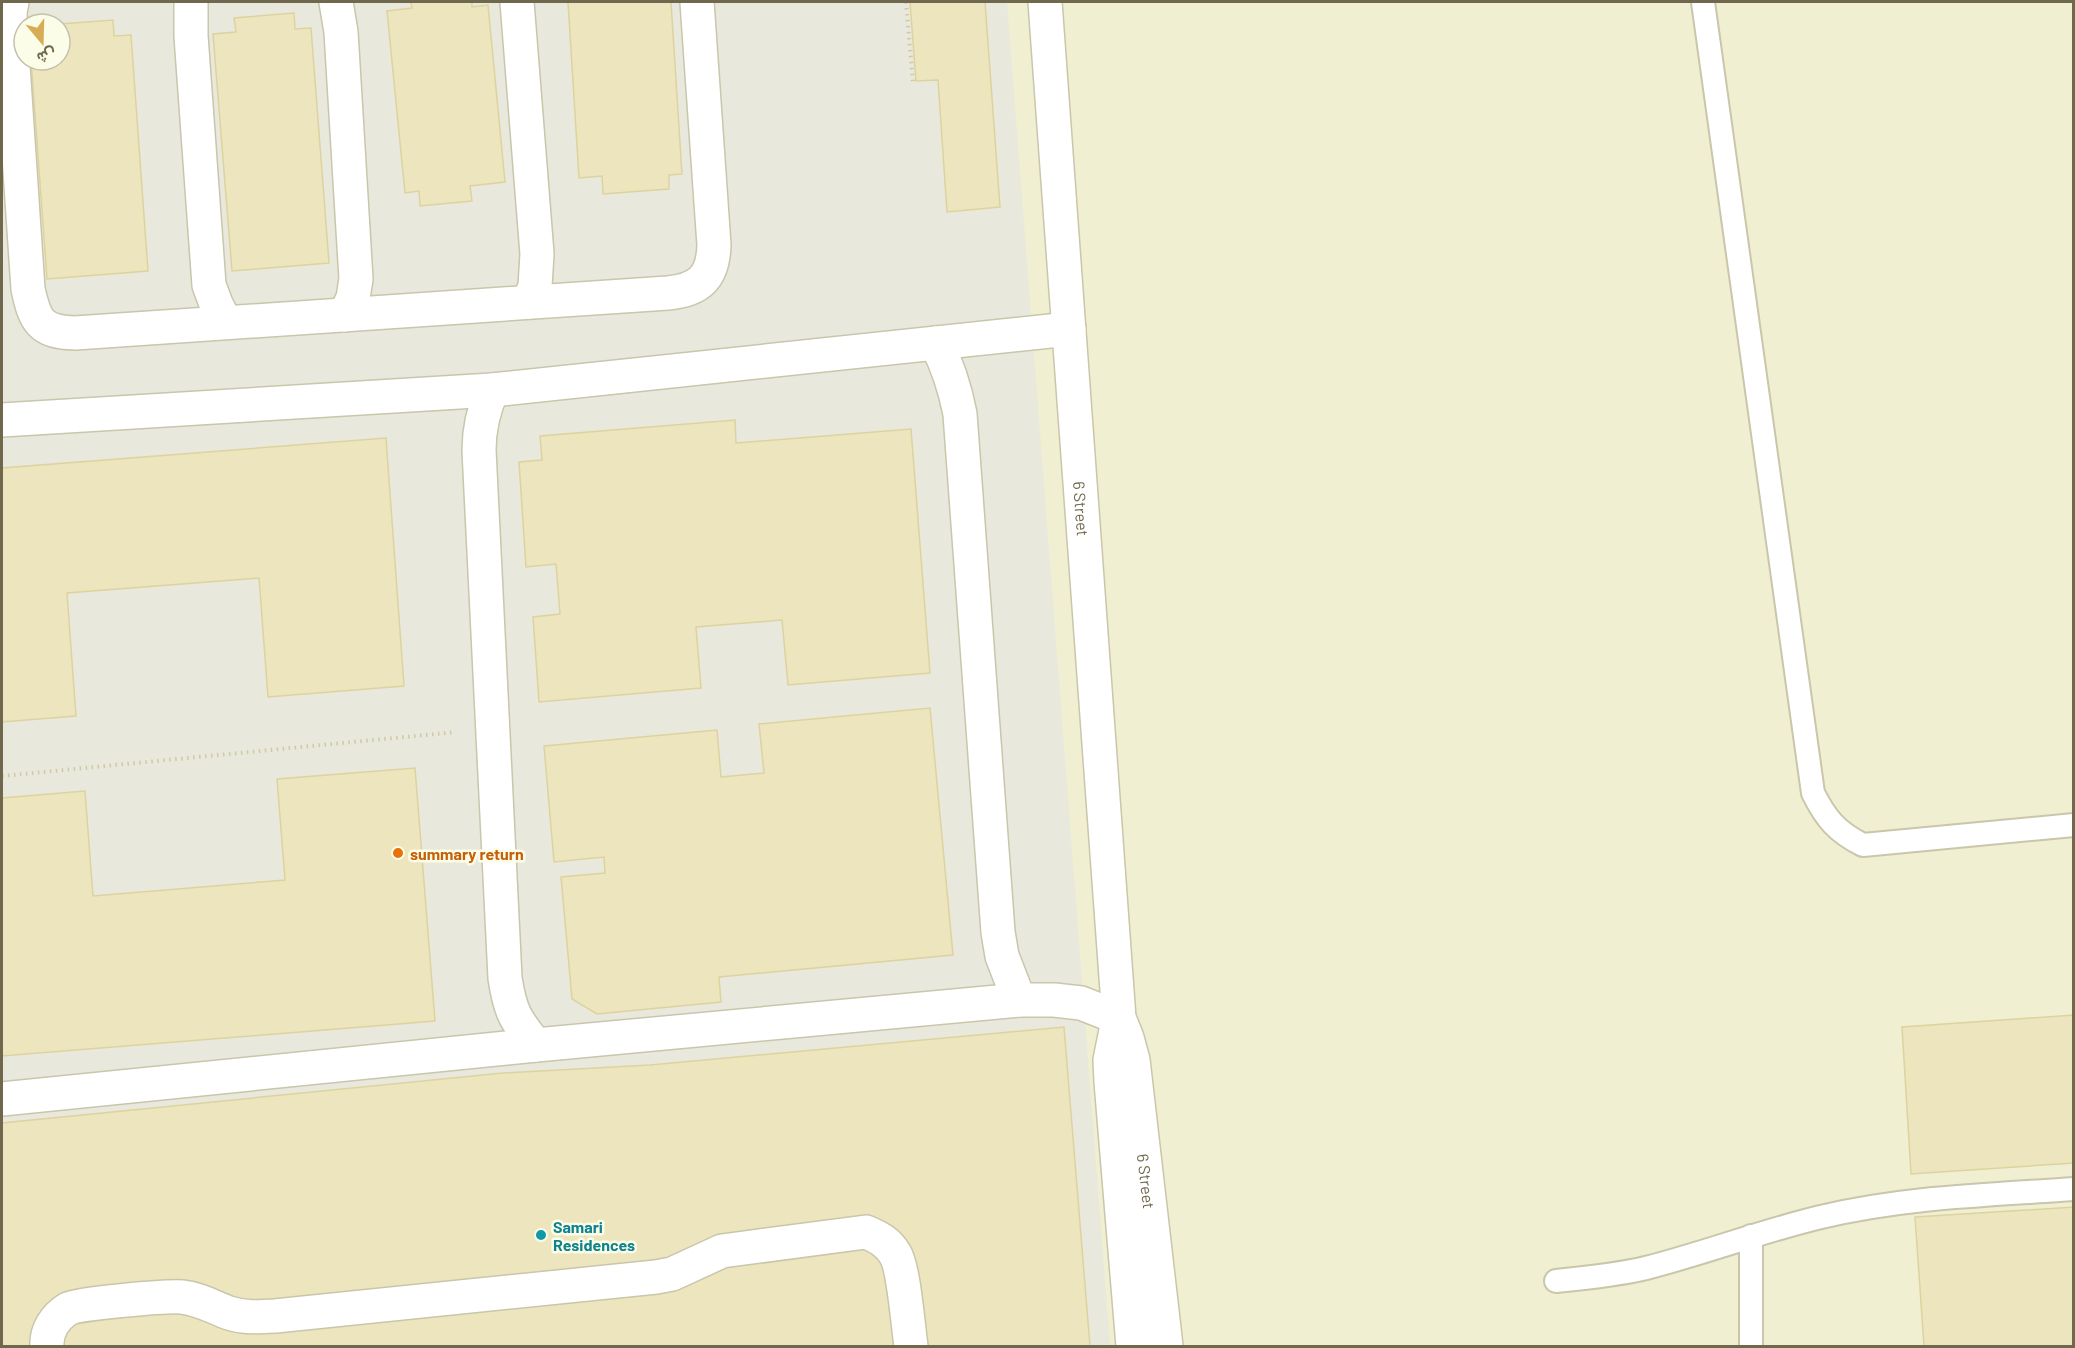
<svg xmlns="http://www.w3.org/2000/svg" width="2075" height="1348" viewBox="0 0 2075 1348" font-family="Barlow,Vazirmatn,sans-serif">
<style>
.residential{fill:#f0efd2;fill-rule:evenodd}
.industrial{fill:#e9e8dd;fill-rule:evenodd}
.building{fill:#ece5bd;stroke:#ddd39f;stroke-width:1.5}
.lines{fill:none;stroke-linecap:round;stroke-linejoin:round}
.service-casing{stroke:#c9c6ab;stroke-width:26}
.minor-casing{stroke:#c9c6ab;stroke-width:36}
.tertiary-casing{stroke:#c9c6ab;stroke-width:36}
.path{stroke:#d0c9a1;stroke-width:4;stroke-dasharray:1.5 4.5;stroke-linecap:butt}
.service{stroke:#fff;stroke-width:22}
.minor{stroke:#fff;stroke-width:33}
.tertiary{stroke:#fff;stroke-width:33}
.food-dot{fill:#e8710a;stroke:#fcfde9;stroke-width:2}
.culture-dot{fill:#0f9aa8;stroke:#fcfde9;stroke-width:2}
.labels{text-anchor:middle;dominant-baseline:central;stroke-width:5;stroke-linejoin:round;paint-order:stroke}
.street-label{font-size:16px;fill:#6f684c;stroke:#fcfde9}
.food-label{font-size:16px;font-weight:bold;fill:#c56008;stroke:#fcfde9;text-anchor:start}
.culture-label{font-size:16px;font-weight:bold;fill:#0d838f;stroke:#fcfde9;text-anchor:start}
</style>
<rect width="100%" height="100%" fill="#f8fae3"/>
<path class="residential" d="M2,2H2073V1346H2ZM24,24H60V60H24Z"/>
<path class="industrial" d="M2,2H1007L1110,1346H2ZM24,24H60V60H24Z"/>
<g class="building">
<polygon points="411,2 472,2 472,7 488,5 505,182 470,186 472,201 420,206 419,191 405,193 387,11 412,8"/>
<polygon points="568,2 671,2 682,174 669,175 669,189 603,194 602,176 579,178"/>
<polygon points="910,2 985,2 1000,207 947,212 938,80 916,81"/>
<polygon points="294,13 295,29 311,28 329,263 232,271 213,34 236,32 234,18"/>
<polygon points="113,20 114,36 131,35 148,271 47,279 31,60 60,60 60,24"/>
<polygon points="735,420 736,443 911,429 930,673 788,685 782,620 696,627 701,688 539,702 533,617 560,614 556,564 526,567 519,462 542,460 540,436"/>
<polygon points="386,438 404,686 268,697 259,578 67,593 76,716 2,722 2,468"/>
<polygon points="930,708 953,955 719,977 721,1002 597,1014 572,999 561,877 605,873 604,857 554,862 544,746 717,730 721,777 764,773 759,724"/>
<polygon points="415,768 435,1021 2,1056 2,798 85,791 93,896 285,880 277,779"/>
<polygon points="2074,1015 2074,1163 1911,1174 1902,1027"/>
<polygon points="1064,1027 1090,1346 2,1346 2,1123 503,1073 650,1065"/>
<polygon points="2074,1207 2074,1346 1924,1346 1915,1217"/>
</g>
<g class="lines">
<defs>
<g id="service">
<path d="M1703,2L1813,793C1826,819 1837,832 1863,845L2074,825"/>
<path d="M1556,1281C1586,1278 1617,1275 1646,1268C1705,1253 1762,1231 1821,1217C1904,1197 1989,1195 2074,1189"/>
<polyline points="1751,1346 1751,1236"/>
</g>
<g id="minor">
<path d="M12,2L10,12L11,36L28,289C35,321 40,332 75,333L668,293C699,290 713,278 714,245L697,2"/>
<polyline points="191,2 191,36 209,285 216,304 225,322"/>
<polyline points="336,2 341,32 356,279 353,298 345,315"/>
<polyline points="517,2 537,254 535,286 529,302"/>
<path d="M936,343C948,366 955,388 960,414L998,932L1002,956L1019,1000"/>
<path d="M492,390C483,411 479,428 479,450L505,978C510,1011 515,1020 536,1045"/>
<polyline points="2,420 492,390 1069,329"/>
<polyline points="2,1099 536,1045 1019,1000 1054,1000 1081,1003 1119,1018"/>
<path d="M47,1346C46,1331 55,1317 68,1309C79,1303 167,1296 182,1297C200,1299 213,1307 229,1313C244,1318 259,1317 275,1316L656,1277L672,1274L722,1251L866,1232C878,1237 888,1242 895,1254C904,1268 908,1327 911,1346"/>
</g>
<g id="tertiary">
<path id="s1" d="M1045,2L1119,1018L1127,1038L1133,1060L1166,1346"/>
<polyline points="1117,1025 1110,1060 1111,1082 1133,1346"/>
</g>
</defs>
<use href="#service" class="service-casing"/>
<use href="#minor" class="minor-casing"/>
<use href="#tertiary" class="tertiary-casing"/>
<g class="path">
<polyline points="906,2 913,82"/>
<polyline points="2,776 456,732"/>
</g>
<use href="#service" class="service"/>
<use href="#minor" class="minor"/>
<use href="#tertiary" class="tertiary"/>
</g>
<circle class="food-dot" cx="398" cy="853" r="6"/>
<circle class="culture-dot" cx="541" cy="1235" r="6"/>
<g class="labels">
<g class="street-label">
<text stroke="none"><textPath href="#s1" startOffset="508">6 Street</textPath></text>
<text stroke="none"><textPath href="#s1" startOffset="1185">6 Street</textPath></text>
</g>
<g class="food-label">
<text x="410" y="853">summary return</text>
</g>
<g class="culture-label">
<text x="553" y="1226">Samari<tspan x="553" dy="18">Residences</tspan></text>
</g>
</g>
<rect width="2075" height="1348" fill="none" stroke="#6f684c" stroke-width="6"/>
<g transform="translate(42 42) rotate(161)"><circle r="28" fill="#fcfde9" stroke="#c4c1aa" stroke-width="1.5"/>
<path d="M0-4.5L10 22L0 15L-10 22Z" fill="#d8ac53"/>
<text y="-9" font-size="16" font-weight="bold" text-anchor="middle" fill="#6f684c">ش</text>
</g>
</svg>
